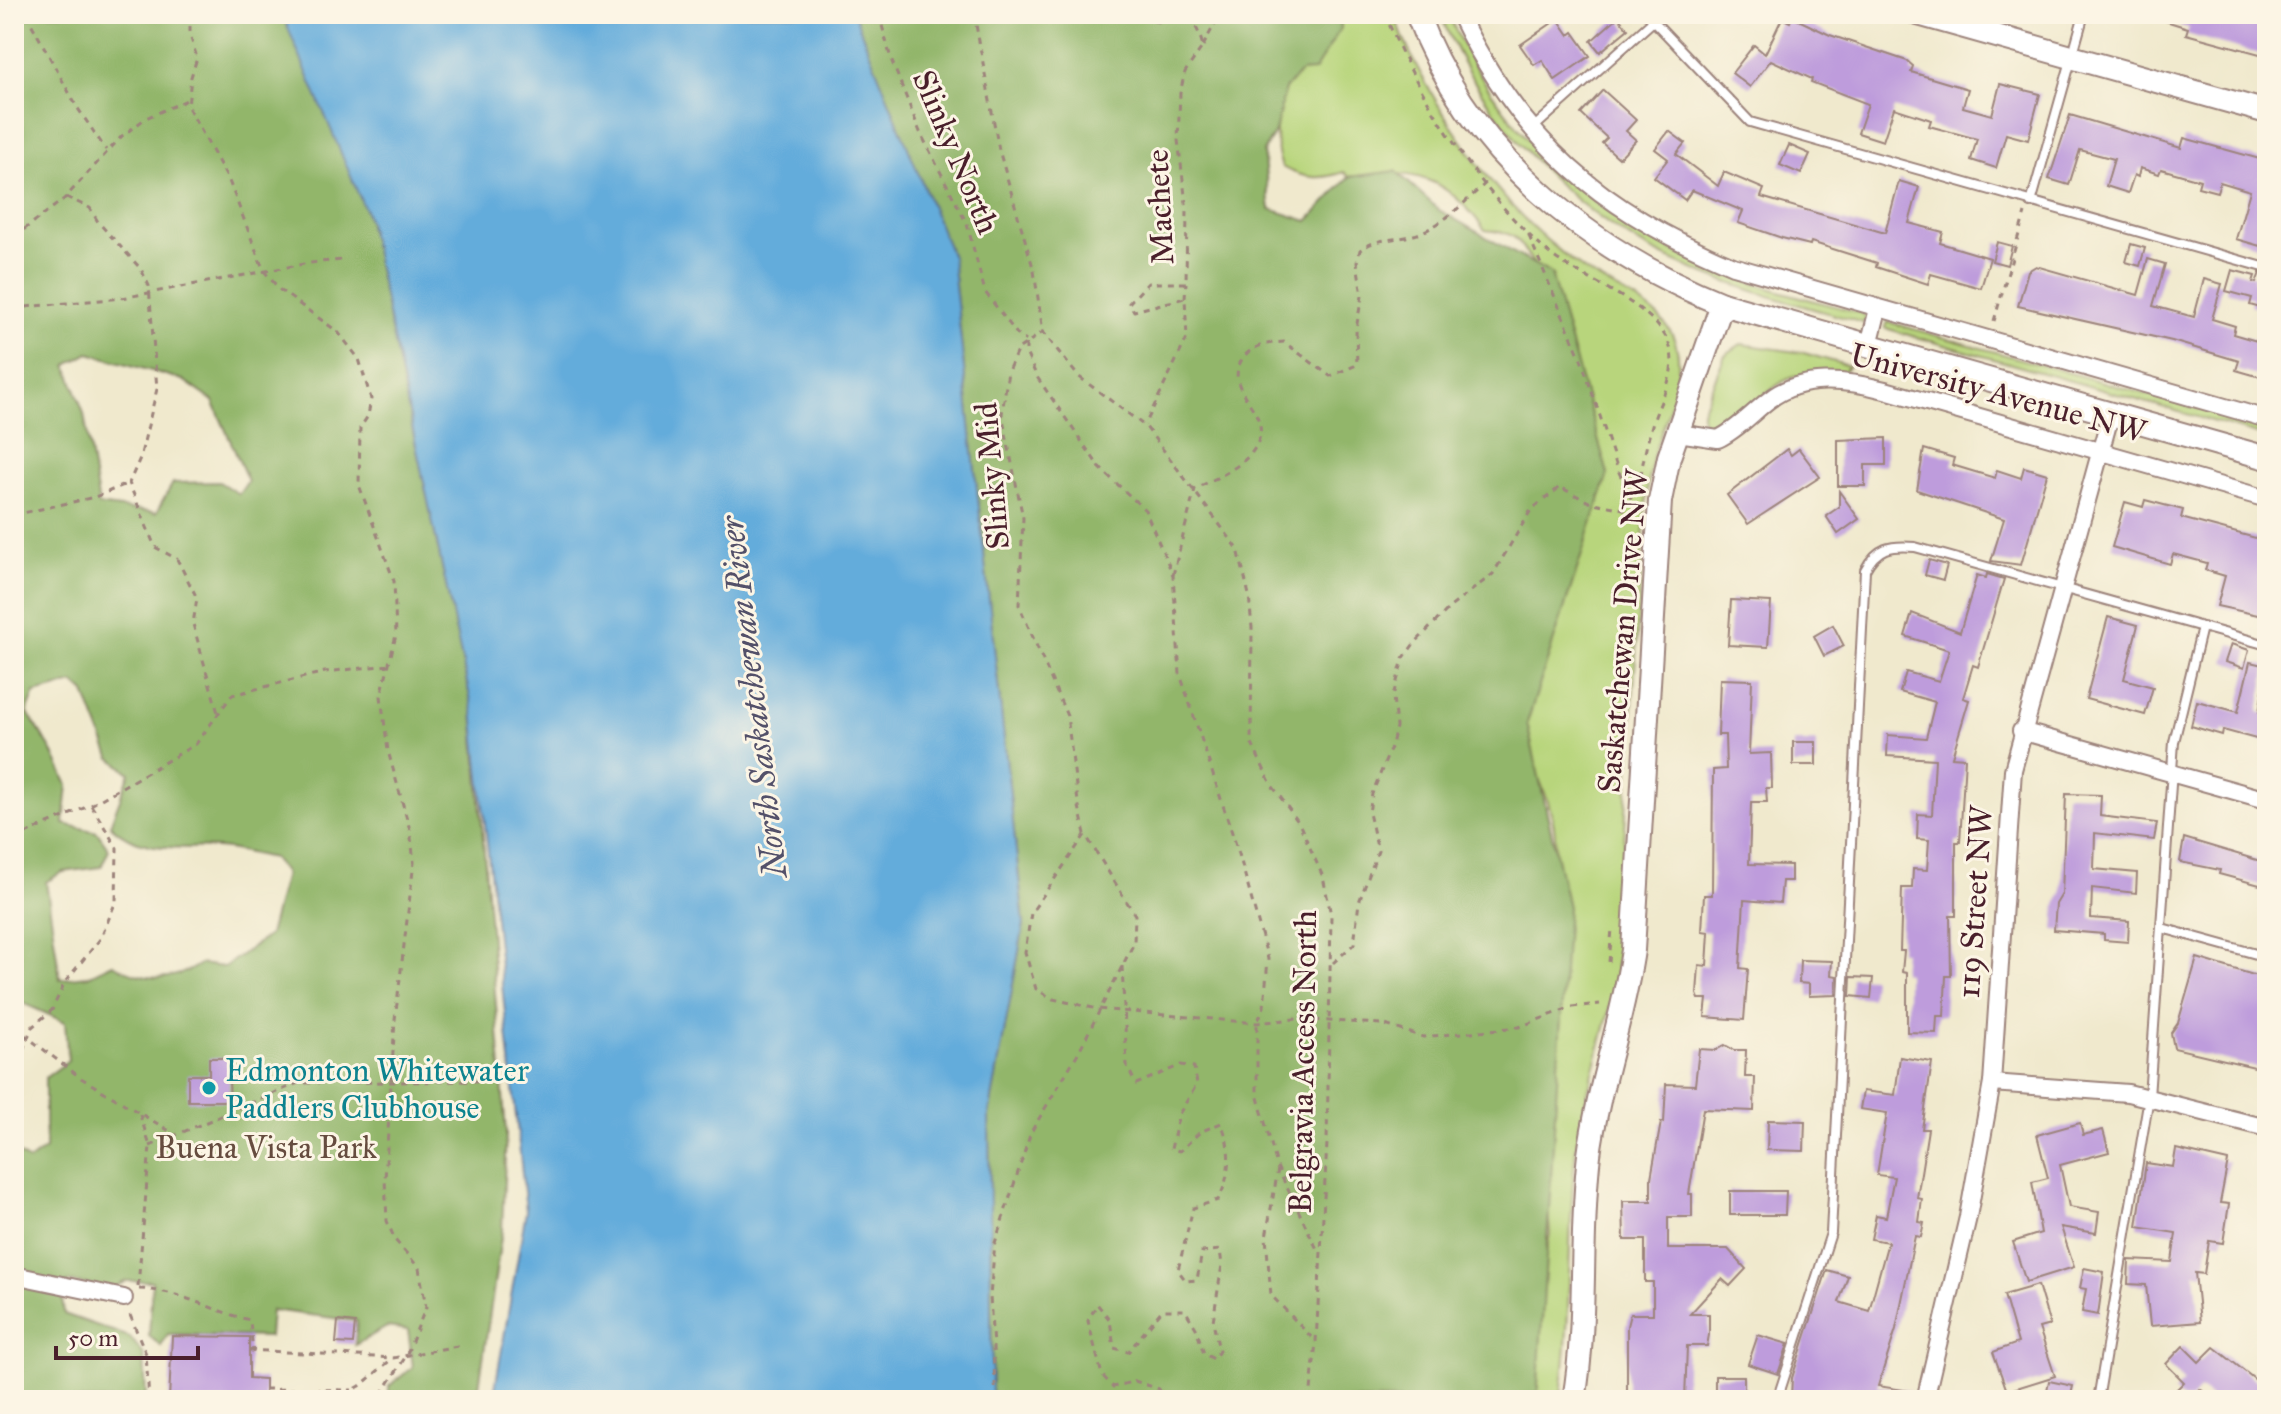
<svg xmlns="http://www.w3.org/2000/svg" width="2281" height="1414" viewBox="0 0 2281 1414" font-family="'IM FELL Great Primer',serif">
<style>
.green{fill:#b8d57b;stroke:#817a53;stroke-width:2}
.forest{fill:#92b66b;stroke:#6e6a4b;stroke-width:2;fill-rule:evenodd}
.water{fill:#63acdb;stroke:#566683;stroke-width:2}
.building{fill:#be9cdc}
.lines{fill:none;stroke-linecap:round;stroke-linejoin:round}
.lane-casing{stroke:#9d847c;stroke-width:12}
.street-casing{stroke:#9d847c;stroke-width:20}
.secondary-casing{stroke:#9d847c;stroke-width:26}
.path{stroke:#9d847c;stroke-width:3;stroke-dasharray:6 6;stroke-linecap:butt}
.lane{stroke:#fff;stroke-width:8}
.street{stroke:#fff;stroke-width:16}
.secondary{stroke:#fff;stroke-width:22}
.culture-dot{fill:#0f9aa8;stroke:#fcf5e5;stroke-width:3}
.labels{text-anchor:middle;dominant-baseline:central;stroke-width:6;stroke-linejoin:round;paint-order:stroke}
.street-label{font-size:32px;fill:#4a1f2b;stroke:#fcf5e5}
.culture-label{font-size:32px;fill:#0d838f;stroke:#fcf5e5;text-anchor:start}
.park-label{font-size:32px;fill:#664c3f;stroke:#fcf5e5}
.water-label{font-size:34px;font-style:italic;fill:#535069;stroke:#fcf5e5}
</style>
<rect width="100%" height="100%" fill="#fcf5e5"/>
<filter id="ink" filterUnits="userSpaceOnUse"><feTurbulence type="fractalNoise" baseFrequency=".0125" numOctaves="2"/><feDisplacementMap in="SourceGraphic" scale="16" xChannelSelector="R" yChannelSelector="G"/><feConvolveMatrix kernelMatrix="1 2 1 2 8 2 1 2 1" color-interpolation-filters="sRGB"/></filter>
<filter id="wash" filterUnits="userSpaceOnUse"><feTurbulence type="fractalNoise" baseFrequency=".006" numOctaves="4" result="noise"/><feDisplacementMap in="SourceGraphic" scale="32" xChannelSelector="R" yChannelSelector="G"/><feGaussianBlur stdDeviation="1.8" result="paint"/><feColorMatrix in="noise" values="0 0 0 0 0 0 0 0 0 0 0 0 0 0 0 0 0 1.4 0 .05"/><feComposite in="paint" operator="in"/></filter>
<g filter="url(#wash)">
<rect width="100%" height="100%" fill="#f0e9cd"/>
<g class="green">
<path d="M1339,14H1394C1415,75 1468,157 1511,205C1533,229 1558,251 1584,270C1613,291 1666,306 1676,345C1686,381 1662,423 1653,457C1649,475 1647,493 1645,512L1616,970C1609,1031 1584,1089 1576,1149C1566,1233 1573,1316 1560,1400H1515L1550,1234L1546,1183L1547,898C1550,884 1554,869 1555,855C1560,808 1529,757 1507,718L1537,296L1553,275C1546,271 1535,267 1531,260C1513,235 1519,234 1485,230C1445,175 1413,168 1349,177L1344,172C1321,180 1303,179 1282,167C1274,147 1273,107 1285,88C1299,66 1324,47 1341,28Z"/>
<path d="M1440,14H1448C1497,127 1589,215 1701,264C1753,286 1809,299 1864,314L1866,320L1863,323C1797,304 1729,287 1667,258C1566,210 1482,117 1440,14Z"/>
<polygon points="1888,322 2267,428 2267,437 1885,328"/>
<path d="M1741,344L1804,353L1849,366L1843,372C1823,372 1805,372 1786,380C1764,391 1734,429 1711,428L1702,420V411L1725,355Z"/>
</g>
<g class="forest">
<path d="M14,14H291L366,212L473,711L506,1133L502,1231L477,1400H389V1386L413,1367L408,1330L387,1327L355,1345L357,1321L271,1310L269,1337L168,1334L161,1346L149,1336L152,1281H126L113,1288L68,1282L62,1298L64,1314L130,1337L144,1355L146,1400H14V1151L29,1161L45,1149V1078L68,1061L65,1022L14,999ZM89,353L183,380L213,401L248,481L239,494L219,482L173,483L156,513L99,505L84,414L67,365ZM74,683L85,693L110,757L130,773L110,825C140,854 179,846 217,848C236,849 255,855 273,858L285,874L269,935L224,967L200,964C172,983 142,981 113,964L88,976L60,979L46,882L63,872L101,867L109,849L97,832L64,824L68,785L51,749L27,712L35,693Z"/>
<polygon points="854,14 1339,14 1341,28 1314,71 1301,72 1285,89 1275,132 1263,152 1270,209 1308,221 1349,177 1396,171 1439,210 1551,274 1608,474 1527,723 1568,907 1537,1400 992,1400 989,1115 1024,924 952,257"/>
</g>
<polygon class="water" points="282,14 854,14 952,257 1024,924 989,1115 992,1400 493,1400 526,1211 473,711 366,212"/>
<g id="blocks">
<g class="building">
<polygon points="2156,14 2267,14 2267,56 2186,34 2188,28 2156,18"/>
<polygon points="1618,17 1628,29 1600,52 1591,41"/>
<polygon points="1792,17 1830,35 1907,61 1913,66 1911,72 1968,89 1963,107 1992,115 2000,84 2040,94 2028,140 2006,134 1996,168 1971,160 1977,139 1929,126 1931,120 1894,108 1883,141 1858,133 1868,104 1811,82 1812,79 1771,60 1750,87 1732,73 1754,45 1765,54 1782,18 1790,22"/>
<polygon points="1558,19 1569,35 1573,32 1590,56 1555,80 1542,60 1534,65 1520,45"/>
<polygon points="1603,90 1636,120 1626,131 1636,140 1619,158 1602,143 1607,138 1581,114"/>
<polygon points="2070,115 2181,148 2184,138 2267,161 2267,192 2263,207 2267,209 2267,221 2260,246 2236,239 2250,191 2220,182 2217,192 2198,187 2200,180 2161,169 2159,174 2140,168 2138,177 2134,175 2128,193 2106,186 2114,159 2080,150 2069,185 2049,179"/>
<polygon points="1669,131 1685,143 1676,154 1718,186 1724,172 1764,189 1761,197 1885,233 1899,181 1919,187 1909,223 1943,232 1940,243 1990,258 1981,288 1931,274 1928,284 1876,267 1877,263 1811,242 1810,245 1782,238 1738,223 1743,211 1692,190 1685,200 1654,177 1668,159 1655,149"/>
<polygon points="1789,145 1810,154 1801,174 1780,165"/>
<polygon points="1997,242 2012,246 2007,265 1992,261"/>
<polygon points="2131,244 2145,248 2140,266 2126,262"/>
<polygon points="2148,259 2165,264 2153,306 2194,317 2204,279 2222,284 2212,319 2235,326 2233,334 2267,344 2267,379 2236,370 2239,361 2172,341 2018,306 2028,271 2036,266 2138,295"/>
<polygon points="2232,270 2255,276 2253,282 2256,283 2260,273 2267,275 2267,310 2250,305 2252,298 2226,291"/>
<polygon points="1886,438 1886,465 1865,465 1865,486 1838,486 1838,440"/>
<polygon points="1787,449 1791,455 1799,449 1820,477 1748,524 1727,495"/>
<polygon points="1924,449 1954,458 1952,465 1995,478 1997,470 2021,478 2024,467 2047,474 2021,565 1991,561 2004,519 1917,490"/>
<polygon points="1839,491 1859,519 1838,534 1826,516 1839,507"/>
<polygon points="2145,500 2183,510 2181,518 2267,541 2267,617 2217,606 2225,576 2205,570 2207,563 2173,554 2170,564 2112,547 2125,502 2143,507"/>
<polygon points="1929,560 1947,565 1943,580 1925,575"/>
<polygon points="1987,574 2004,579 1978,667 1973,665 1963,698 1969,700 1952,757 1965,758 1960,842 1956,842 1956,916 1950,916 1951,976 1946,976 1944,1016 1937,1016 1936,1033 1907,1032 1907,973 1902,972 1904,951 1900,951 1902,888 1912,888 1913,869 1927,870 1929,840 1917,839 1918,814 1932,815 1935,759 1887,756 1888,735 1926,738 1935,702 1900,692 1906,672 1939,681 1949,650 1905,636 1912,613 1960,632 1977,575 1986,578"/>
<polygon points="1731,600 1771,602 1768,647 1728,645"/>
<polygon points="2108,617 2138,625 2124,679 2153,687 2145,715 2086,699"/>
<polygon points="1833,625 1844,646 1824,656 1814,636"/>
<polygon points="2231,644 2249,650 2244,668 2225,662"/>
<polygon points="2250,662 2267,666 2259,712 2267,714 2267,742 2223,730 2222,735 2191,726 2197,701 2238,712"/>
<polygon points="1720,679 1752,680 1749,754 1771,753 1772,788 1766,788 1767,802 1751,802 1749,864 1791,865 1791,881 1782,881 1780,903 1744,900 1740,968 1748,969 1744,1020 1705,1017 1707,999 1699,999 1697,994 1699,965 1707,966 1709,932 1702,931 1704,895 1712,895 1713,770 1726,769 1725,735 1718,735"/>
<rect x="1793" y="742" width="23" height="23"/>
<polygon points="2066,794 2101,795 2100,816 2157,823 2154,840 2095,833 2094,869 2137,873 2136,893 2092,888 2091,918 2129,921 2128,942 2104,940 2104,934 2054,930 2056,904 2062,894"/>
<polygon points="2184,838 2267,863 2267,887 2219,874 2220,870 2180,862"/>
<polygon points="2197,958 2267,979 2267,1070 2174,1048 2171,1033 2178,1023"/>
<polygon points="1800,960 1832,961 1831,975 1837,976 1836,995 1809,996 1809,984 1799,983"/>
<polygon points="1851,977 1873,978 1871,998 1850,996"/>
<polygon points="1725,1045 1734,1050 1746,1050 1745,1077 1755,1077 1754,1111 1703,1109 1689,1194 1692,1194 1692,1217 1668,1217 1668,1249 1728,1249 1746,1269 1730,1286 1722,1279 1690,1314 1709,1314 1709,1335 1707,1346 1687,1346 1685,1400 1627,1400 1627,1326 1630,1314 1653,1314 1653,1282 1645,1282 1645,1240 1624,1240 1623,1201 1651,1201 1651,1178 1661,1122 1664,1123 1666,1084 1695,1085 1699,1049 1716,1050"/>
<polygon points="1900,1057 1932,1062 1922,1129 1928,1129 1917,1198 1922,1199 1919,1222 1924,1223 1921,1237 1915,1236 1896,1329 1878,1386 1910,1391 1909,1400 1791,1397 1792,1378 1827,1270 1848,1276 1839,1302 1869,1311 1888,1242 1871,1239 1876,1215 1886,1217 1894,1177 1877,1175 1887,1113 1860,1109 1863,1091 1895,1095"/>
<polygon points="209,1058 228,1058 230,1101 188,1101 188,1075 209,1075"/>
<polygon points="1768,1120 1805,1121 1804,1151 1767,1150"/>
<polygon points="2080,1123 2083,1135 2103,1130 2109,1152 2060,1165 2069,1207 2099,1212 2096,1233 2061,1227 2074,1267 2026,1282 2013,1242 2041,1233 2032,1182 2048,1178 2037,1135"/>
<polygon points="2176,1149 2228,1161 2220,1203 2229,1204 2223,1243 2209,1241 2204,1274 2195,1273 2200,1322 2150,1326 2146,1285 2128,1284 2129,1260 2172,1262 2176,1233 2137,1227 2146,1163 2173,1167"/>
<polygon points="1730,1191 1786,1191 1785,1215 1730,1215"/>
<polygon points="2084,1268 2104,1272 2098,1315 2082,1312 2086,1289 2080,1288"/>
<polygon points="2038,1285 2050,1325 2039,1328 2055,1376 2007,1391 1993,1352 2018,1343 2004,1295"/>
<polygon points="338,1321 355,1323 353,1344 336,1343"/>
<polygon points="1758,1335 1788,1344 1778,1374 1748,1364"/>
<polygon points="172,1336 249,1337 249,1378 265,1379 265,1400 169,1400"/>
<polygon points="2183,1346 2199,1362 2214,1347 2267,1389 2267,1400 2215,1400 2200,1389 2190,1400 2183,1400 2174,1392 2184,1382 2166,1364"/>
<rect x="1715" y="1376" width="29" height="24"/>
<polygon points="2049,1381 2073,1386 2070,1400 2045,1400"/>
</g>
</g>
</g>
<g filter="url(#ink)">
<use href="#blocks" fill-opacity="0" stroke="#9d847c" stroke-width="2"/>
<g class="lines">
<defs>
<g id="lane">
<polyline points="1647,14 1750,122 2267,268"/>
<polyline points="1532,129 1661,14"/>
<polyline points="2031,203 2084,14"/>
<polyline points="2162,928 2267,957"/>
<path d="M1777,1400L1831,1233L1865,570C1877,547 1890,545 1915,547L2267,645"/>
<polyline points="2098,1400 2149,1097 2174,742 2202,627"/>
</g>
<g id="street">
<path d="M1459,14C1522,143 1601,211 1733,266L2267,419"/>
<polyline points="1869,345 1878,309"/>
<path d="M1678,433L1718,439C1737,430 1752,413 1769,400C1802,374 1847,380 1885,390L2267,499"/>
<polyline points="2021,731 2267,800"/>
<polyline points="1992,1083 2128,1093 2267,1128"/>
<polyline points="14,1275 124,1298"/>
<polyline points="1925,1400 1968,1217 1992,1083 2013,770 2111,413"/>
</g>
<g id="secondary">
<path d="M1417,14C1469,154 1588,250 1722,304L2267,458"/>
<polyline points="1918,14 2267,112"/>
<path d="M1574,1400C1588,1317 1579,1237 1589,1155C1598,1086 1623,1020 1633,950L1660,501L1669,457L1722,304"/>
</g>
</defs>
<use href="#lane" class="lane-casing"/>
<use href="#street" class="street-casing"/>
<use href="#secondary" class="secondary-casing"/>
<g class="path">
<polyline points="26,14 77,107 106,150"/>
<polyline points="190,14 190,35 197,58 191,77 188,107 229,181 264,271 280,290 338,332 359,359 371,399 368,416 360,428 359,485 394,581 396,635 381,696 388,751 410,830 414,862 395,1020 385,1179 387,1221 395,1240 419,1268 426,1307 406,1356 378,1400"/>
<polyline points="879,14 891,59 920,132 967,224 985,292 1017,334 1026,341"/>
<polyline points="948,14 975,19"/>
<polyline points="974,14 999,150 1034,271 1043,332 1078,376 1146,427 1238,549 1249,595 1252,628 1251,742 1271,784 1299,823 1323,877 1331,915 1327,1143 1316,1342 1310,1400"/>
<path d="M1144,14C1156,28 1165,20 1179,15C1196,21 1198,30 1203,46L1185,72L1180,93L1178,140L1187,211L1186,283H1148L1129,303L1134,311L1185,298L1187,338L1145,425"/>
<path d="M1385,14C1417,95 1479,191 1544,249C1577,279 1653,301 1669,344C1679,372 1660,399 1652,425C1646,446 1641,469 1639,491"/>
<polyline points="1203,46 1220,14"/>
<polyline points="66,197 90,208 98,222 141,269 149,286 157,389 140,458 129,483 155,547 177,559 197,598 193,624 218,713"/>
<polyline points="1529,236 1581,359 1618,470 1637,511"/>
<polyline points="14,237 64,199 122,136 146,118 187,100"/>
<polyline points="1185,298 1186,283"/>
<polyline points="14,308 122,298 309,263 344,260"/>
<polyline points="1994,321 2025,213"/>
<polyline points="1026,344 1026,353 1037,377 1100,468 1145,510 1173,575 1180,674 1239,854 1268,959 1264,1007 1257,1023 1257,1094 1278,1169 1319,1253"/>
<polyline points="14,515 95,497 129,483"/>
<path d="M1173,575L1195,489C1217,477 1255,463 1260,435C1265,408 1225,390 1241,361C1249,346 1267,343 1284,342L1330,376L1357,365L1356,329L1362,296L1357,262L1360,250C1378,237 1394,241 1414,235C1443,226 1464,202 1486,183"/>
<polyline points="14,619 19,712 14,776"/>
<polyline points="1085,835 1031,913 1025,952 1036,989 1053,999 1098,1009 1257,1023 1294,1019 1382,1024 1423,1037 1519,1027 1572,1007 1600,1004"/>
<polyline points="14,839 91,805 196,744 232,695 325,672 390,665"/>
<polyline points="1609,962 1612,929"/>
<polyline points="1333,963 1354,944 1359,902 1378,851 1369,813 1372,794 1392,745 1396,727 1393,696 1403,659 1413,645 1449,608 1493,574 1531,510 1560,487 1589,502 1638,512"/>
<path d="M1122,966L1127,1066L1136,1084L1181,1065L1194,1067L1197,1084L1179,1114L1171,1149L1180,1151L1200,1132L1221,1123C1232,1147 1231,1177 1218,1200L1193,1208L1178,1270L1186,1281L1197,1280L1202,1252L1220,1250L1222,1265L1213,1321L1219,1351L1214,1359L1204,1354L1196,1328L1185,1310H1162L1128,1352L1114,1348L1110,1320L1097,1304L1088,1321L1102,1375L1113,1387L1135,1381L1159,1389L1164,1400"/>
<polyline points="14,1027 81,1078 173,1133"/>
<polyline points="14,1073 32,1027 52,1010 65,982 101,938 116,901 117,848 91,805"/>
<polyline points="150,1146 298,1083 484,1081"/>
<polyline points="1278,1169 1266,1237 1271,1295 1316,1342"/>
<polyline points="138,1286 150,1146 139,1112"/>
<path d="M139,1289C180,1290 211,1311 250,1320L253,1353"/>
<polyline points="130,1315 146,1354 149,1400"/>
<polyline points="249,1350 393,1358 463,1345"/>
<polyline points="265,1389 352,1390"/>
<polyline points="335,1400 360,1386 393,1358"/>
<polyline points="996,1400 990,1296 995,1243 1031,1132 1078,1053 1134,943 1135,915 1085,834 1078,802 1067,716 1019,605 1023,518 1002,414 1008,371 1018,349 1043,332"/>
</g>
<use href="#lane" class="lane"/>
<use href="#street" class="street"/>
<use href="#secondary" class="secondary"/>
</g>
</g>
<circle class="culture-dot" cx="209" cy="1088" r="8"/>
<g class="labels">
<g class="street-label">
<text transform="translate(956 152) rotate(67)">Slinky North</text>
<text transform="translate(1160 207) rotate(-93)">Machete</text>
<text transform="translate(1998 393) rotate(15)">University Avenue NW</text>
<text transform="translate(992 476) rotate(-95)">Slinky Mid</text>
<text transform="translate(1623 631) rotate(-85)">Saskatchewan Drive NW</text>
<text transform="translate(1975 902) rotate(-86)">119 Street NW</text>
<text transform="translate(1303 1062) rotate(-89)">Belgravia Access North</text>
</g>
<g class="culture-label">
<text x="225" y="1070">Edmonton Whitewater<tspan x="225" dy="37">Paddlers Clubhouse</tspan></text>
</g>
<g class="park-label">
<text x="266" y="1147">Buena Vista Park</text>
</g>
<g class="water-label">
<text transform="translate(753 697) rotate(-97)">North Saskatchewan River</text>
</g>
</g>
<rect width="2281" height="1414" fill="none" stroke="#fcf5e5" stroke-width="48"/>
<path d="M56 1346v12h142v-12" fill="none" stroke="#4a1f2b" stroke-width="4"/>
<text x="68" y="1346" font-size="24" fill="#4a1f2b" stroke="#fcf5e5" stroke-width="6" paint-order="stroke">50 m</text>
</svg>
